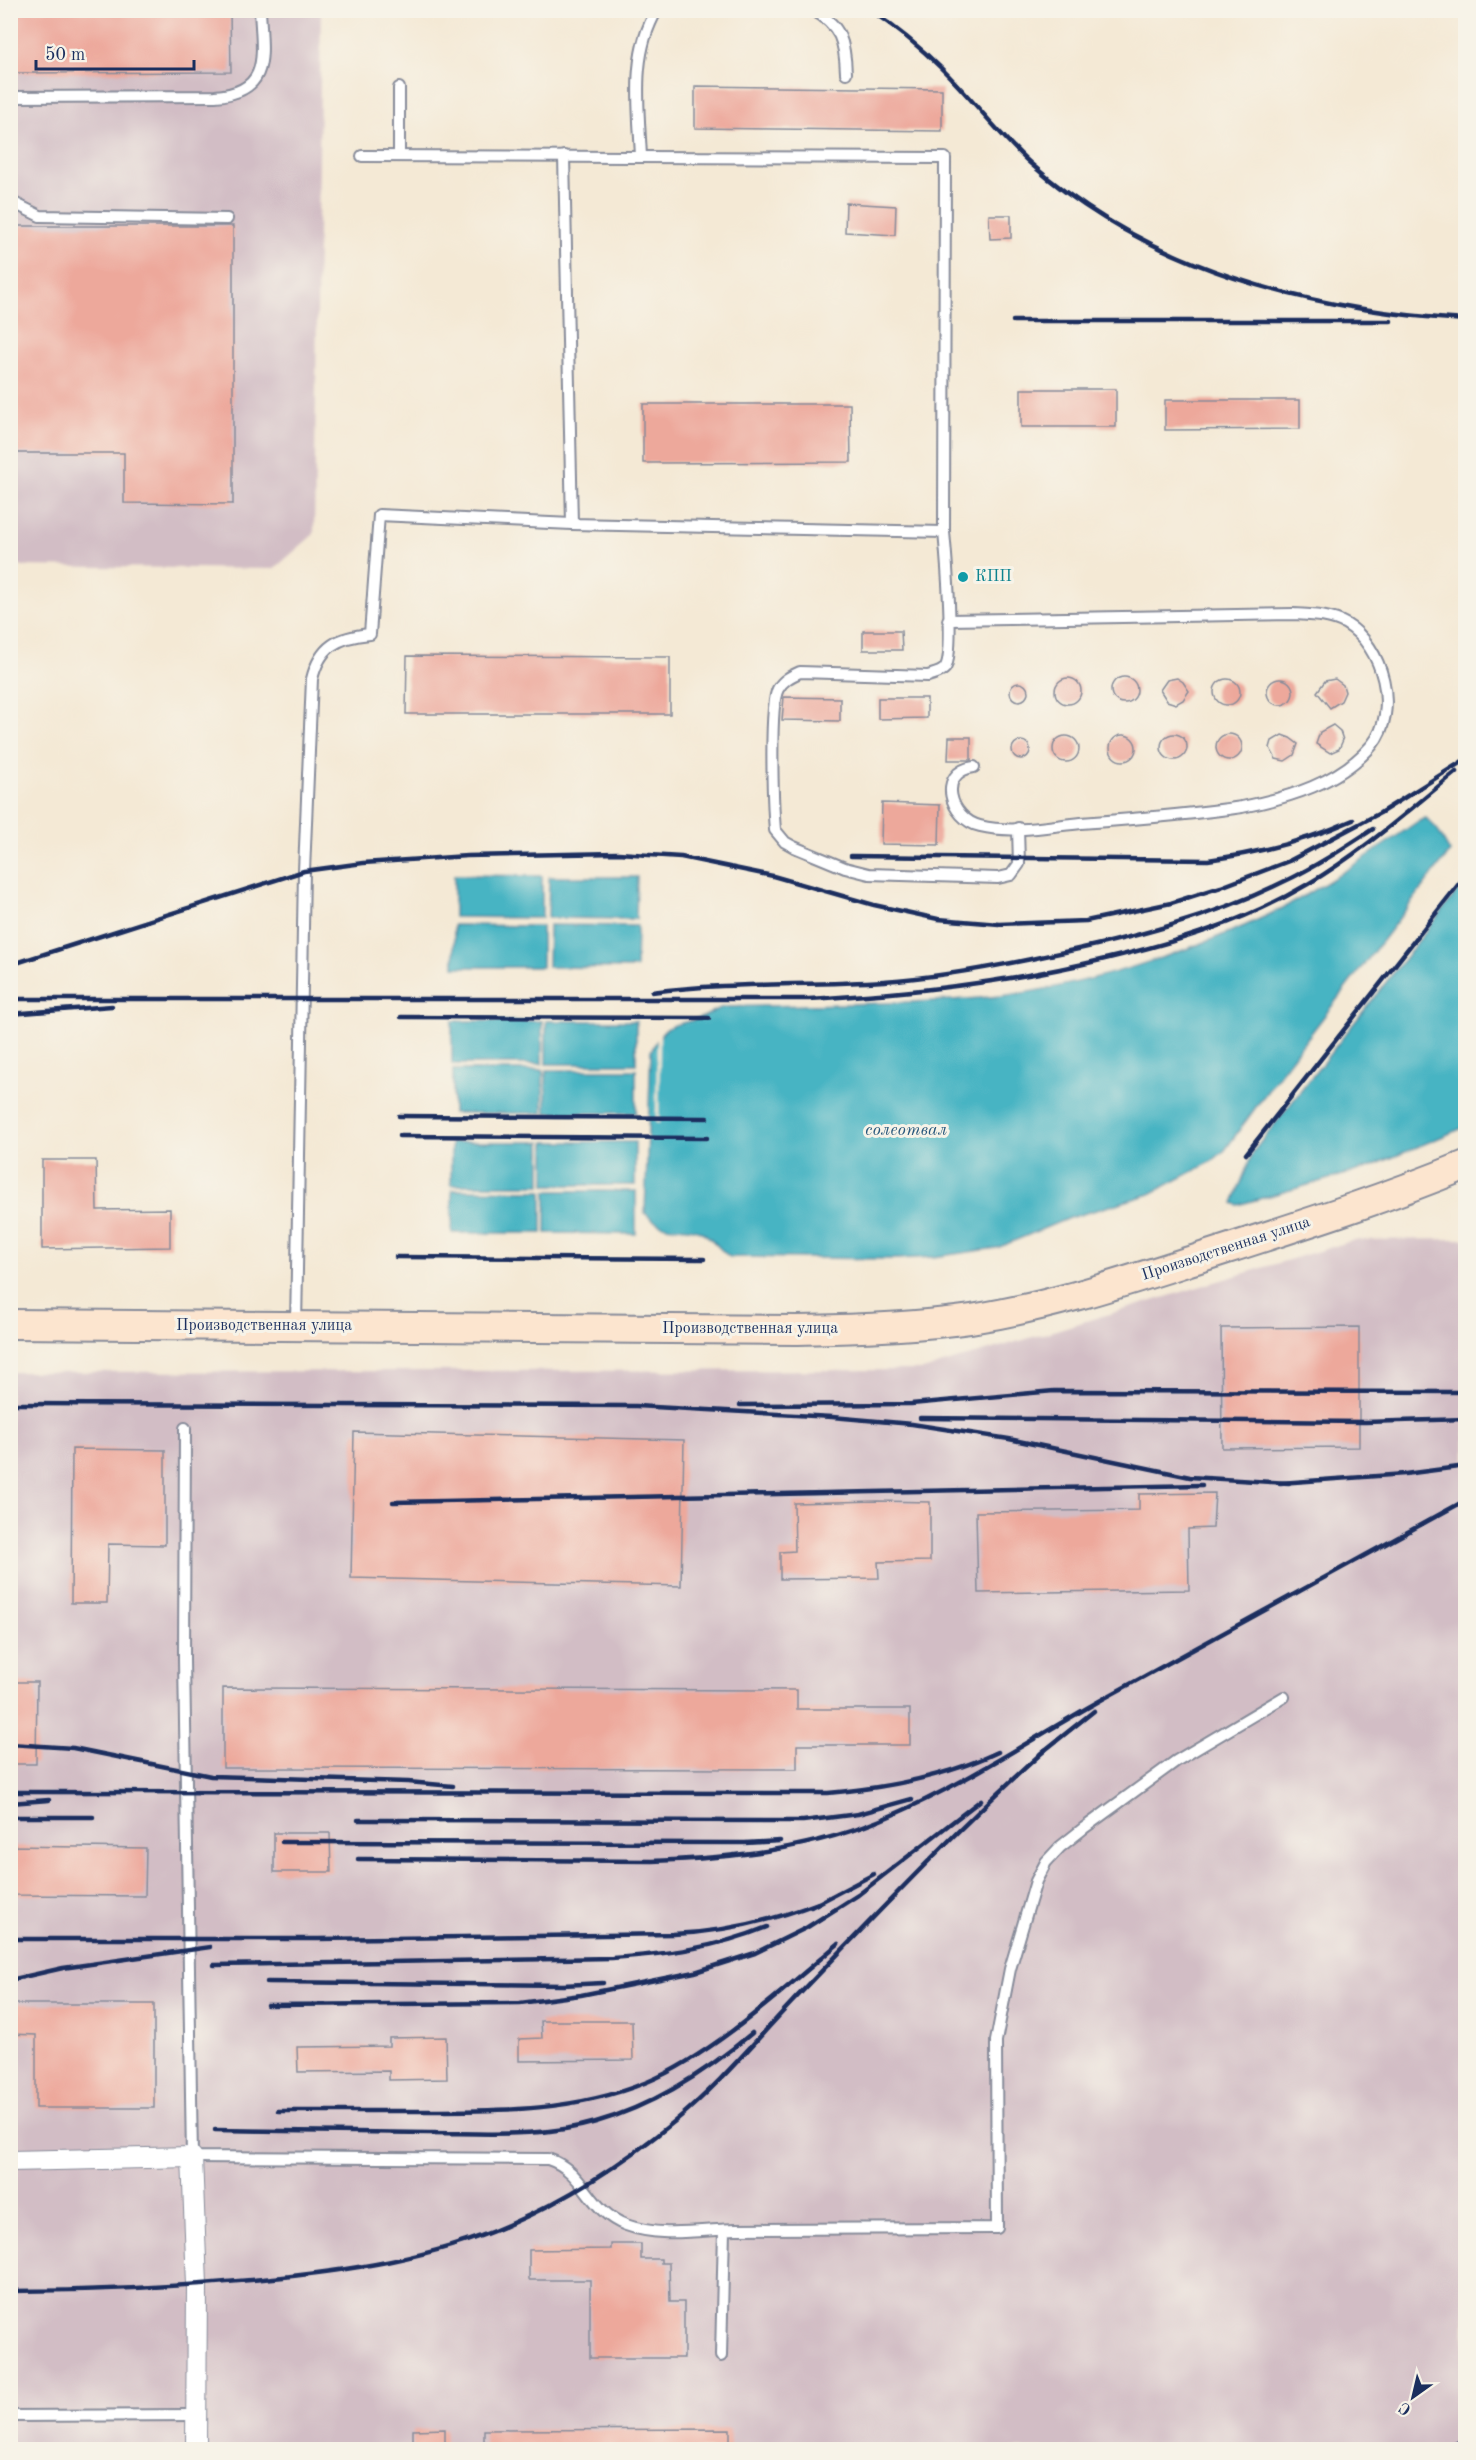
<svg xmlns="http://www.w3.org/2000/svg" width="1476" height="2460" viewBox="0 0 1476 2460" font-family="'Old Standard TT',serif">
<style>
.industrial{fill:#d2bdc5}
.water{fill:#47b4c3;stroke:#317290;stroke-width:1.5}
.pier{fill:#f4e9d5}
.building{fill:#eda89b}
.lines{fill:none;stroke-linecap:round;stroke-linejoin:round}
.lane-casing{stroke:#888c9a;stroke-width:14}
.street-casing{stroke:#888c9a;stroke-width:22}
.secondary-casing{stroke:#888c9a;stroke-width:32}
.lane{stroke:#fff;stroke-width:10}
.street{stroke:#fff;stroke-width:20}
.secondary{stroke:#fce5cf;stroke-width:28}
.rail{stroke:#1b2f5e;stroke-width:4.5}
.culture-dot{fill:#0f9aa8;stroke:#f7f3e8;stroke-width:2}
.labels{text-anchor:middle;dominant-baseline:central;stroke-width:6;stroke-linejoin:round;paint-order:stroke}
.culture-label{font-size:16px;fill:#0d838f;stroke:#f7f3e8;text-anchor:start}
.street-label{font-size:16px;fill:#1b2f5e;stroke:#f7f3e8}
.water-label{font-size:18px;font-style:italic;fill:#28577c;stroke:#f7f3e8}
</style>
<rect width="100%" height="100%" fill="#f7f3e8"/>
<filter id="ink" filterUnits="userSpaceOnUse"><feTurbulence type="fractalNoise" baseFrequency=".0167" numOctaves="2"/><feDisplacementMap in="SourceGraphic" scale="12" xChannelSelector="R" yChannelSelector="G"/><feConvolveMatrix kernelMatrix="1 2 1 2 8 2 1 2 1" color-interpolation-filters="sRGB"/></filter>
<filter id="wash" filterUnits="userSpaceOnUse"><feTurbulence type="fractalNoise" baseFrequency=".008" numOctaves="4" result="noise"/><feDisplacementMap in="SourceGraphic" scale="24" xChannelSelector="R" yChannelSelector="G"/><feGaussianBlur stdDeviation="1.35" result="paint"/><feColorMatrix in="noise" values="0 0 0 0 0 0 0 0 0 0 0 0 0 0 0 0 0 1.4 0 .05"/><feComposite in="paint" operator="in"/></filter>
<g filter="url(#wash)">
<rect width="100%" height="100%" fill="#f4e9d5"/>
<g class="industrial">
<polygon points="11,11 321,11 314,534 274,569 11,566"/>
<polygon points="1465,1239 1465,2449 11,2449 10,1372 923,1370 1355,1240"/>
</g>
<g class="water">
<path d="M1426,818L1437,829L1450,852L1279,1075L1225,1150L1211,1162L1150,1194L1069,1218L997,1248L933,1257L897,1259L730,1257C719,1250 713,1238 702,1232C681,1221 667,1236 645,1213L651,1051C668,1018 673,1028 703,1017C710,1014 716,1009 724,1007C809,1004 894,1005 979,998C1074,991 1193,952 1279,910C1327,885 1372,853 1417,822Z"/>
<polygon points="454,875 542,876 542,918 454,917"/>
<polygon points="549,877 637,877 636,919 548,918"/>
<polygon points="1465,885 1465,1127 1367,1168 1238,1205 1233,1203 1253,1152 1456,893"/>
<polygon points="454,925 542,926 542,967 454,967"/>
<polygon points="549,925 637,926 636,968 548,967"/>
<rect x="452" y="1021" width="90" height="43"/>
<rect x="546" y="1021" width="90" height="43"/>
<rect x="453" y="1070" width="90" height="43"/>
<rect x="546" y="1070" width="90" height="43"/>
<rect x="451" y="1142" width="90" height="43"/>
<rect x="545" y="1142" width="90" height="43"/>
<polygon points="452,1190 542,1191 542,1233 452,1233"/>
<polygon points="546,1191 636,1191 636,1234 546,1233"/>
</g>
<polygon class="pier" points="660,1031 659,1123 656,1123 657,1034"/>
<g id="blocks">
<g class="building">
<polygon points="10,10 230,10 231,72 10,73"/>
<polygon points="695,86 942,89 942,131 695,128"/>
<polygon points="846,203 896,206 895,235 845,232"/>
<polygon points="989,215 1011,215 1011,238 990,239"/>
<polygon points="10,226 233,226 233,504 124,503 124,453 10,453"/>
<rect x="1021" y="389" width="95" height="38"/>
<polygon points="1165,400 1300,400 1300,429 1165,430"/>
<polygon points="643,404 850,404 851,462 643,463"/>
<polygon points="863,631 901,631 902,650 863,650"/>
<polygon points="407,656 670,657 670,714 406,714"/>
<circle cx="1124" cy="690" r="13"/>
<polygon points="1177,678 1183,682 1189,691 1183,700 1176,704 1167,701 1160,690 1167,680"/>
<circle cx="1068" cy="691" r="13"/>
<polygon points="1335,679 1343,685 1345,692 1341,701 1330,708 1317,692 1325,681"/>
<circle cx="1280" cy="692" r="13"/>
<circle cx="1227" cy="692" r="13"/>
<circle cx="1019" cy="692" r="9"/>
<polygon points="784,697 840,698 840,721 782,720"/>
<polygon points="878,698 927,698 927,718 878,719"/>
<polygon points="1333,725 1340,731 1343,740 1339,749 1330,753 1316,744 1320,732"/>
<circle cx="1174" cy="747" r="13"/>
<circle cx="1229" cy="747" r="13"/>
<polygon points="1282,735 1290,738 1298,744 1294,755 1285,761 1276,759 1270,748 1272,741"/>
<circle cx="1123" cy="748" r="13"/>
<circle cx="1066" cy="749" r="13"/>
<polygon points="949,737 971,737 971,760 948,760"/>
<circle cx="1021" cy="750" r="9"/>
<polygon points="882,803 940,805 939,845 881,844"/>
<polygon points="42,1160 96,1160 97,1210 170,1209 170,1247 42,1249"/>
<polygon points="1359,1327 1359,1447 1222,1448 1221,1328"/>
<polygon points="354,1432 684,1440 681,1586 351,1578"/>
<polygon points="72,1449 165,1450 165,1545 108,1544 107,1603 71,1603"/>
<polygon points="1215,1493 1213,1528 1188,1529 1189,1590 978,1593 976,1512 1139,1510 1139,1494"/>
<polygon points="877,1501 930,1502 930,1561 878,1562 879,1578 780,1579 780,1552 795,1551 794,1503"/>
<polygon points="10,1682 37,1682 36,1764 10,1764"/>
<polygon points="223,1688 797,1690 797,1709 910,1709 910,1745 797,1745 797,1769 223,1768"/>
<polygon points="274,1833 330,1833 331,1872 274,1872"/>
<polygon points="10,1846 146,1848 145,1896 10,1895"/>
<polygon points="10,2004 154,2004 154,2108 36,2108 36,2035 10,2034"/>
<polygon points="541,2021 632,2021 633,2060 519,2061 519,2039 542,2038"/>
<polygon points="446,2037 447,2079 389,2080 389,2071 298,2072 297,2047 389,2046 389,2038"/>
<polygon points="611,2244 641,2244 641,2259 661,2259 661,2263 669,2263 670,2302 684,2302 684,2358 590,2358 590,2280 529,2280 529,2250 611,2249"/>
<polygon points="445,2429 445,2450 413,2450 413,2430"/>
<polygon points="730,2429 730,2450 484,2450 484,2430"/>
</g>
</g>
</g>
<g filter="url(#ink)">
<use href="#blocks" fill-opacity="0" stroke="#888c9a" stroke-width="1.5"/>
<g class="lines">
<defs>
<g id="lane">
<path d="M813,10C841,25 845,43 846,73"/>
<polyline points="399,88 399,156"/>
<path d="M10,97L215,96C272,92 262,54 260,10"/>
<path d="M362,156L945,158L944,532C946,553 955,655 945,668C941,673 933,674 928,676L800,672C791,676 783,680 778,689C769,705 773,807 775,830L785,842L794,847L845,868L869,874L998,878L1011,875L1019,864L1018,828"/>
<polyline points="564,156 572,524"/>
<path d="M641,157C639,108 630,55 657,10"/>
<polyline points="10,201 40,216 227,219"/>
<path d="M948,620L1293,614C1311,615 1330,615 1346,624C1383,646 1400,711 1372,745C1340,783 1288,798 1242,807C1189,815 1135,819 1081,823C1050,826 1012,834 980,826C950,819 936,772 974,767"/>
<path d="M296,1326L304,871L312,679C320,646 338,637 370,634L379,515L572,524L944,532"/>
<path d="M185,1428L184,1660L192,2157L548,2159C585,2171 588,2211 626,2225C661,2238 700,2230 736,2229C823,2229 910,2228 997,2228L996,2041L1010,1969L1036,1881L1046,1862L1060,1847L1084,1828L1176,1761L1284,1697"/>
<polyline points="721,2356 724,2230"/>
<polyline points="10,2416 196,2415"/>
</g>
<polyline id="street" points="10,2161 192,2157 197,2285 196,2450"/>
<path id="secondary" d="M10,1324L798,1330C856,1329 914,1327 971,1319C1049,1307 1124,1282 1199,1258C1289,1229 1379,1201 1466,1165"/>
</defs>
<use href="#lane" class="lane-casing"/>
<use href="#street" class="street-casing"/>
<use href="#secondary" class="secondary-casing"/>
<use href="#lane" class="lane"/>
<use href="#street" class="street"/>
<use href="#secondary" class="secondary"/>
<g class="rail">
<path d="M870,10C895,27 919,46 940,67C972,98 998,134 1030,163C1149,269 1310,311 1466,320"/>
<polyline points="1013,321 1391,321"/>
<path d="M851,856L1208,860C1259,853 1306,841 1353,820"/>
<polyline points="10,965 304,871 363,863 467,856 618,853 681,857 773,876 874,905 938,919 999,924 1086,921 1171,903 1221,887 1289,861 1380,813 1466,759"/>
<path d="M652,992C728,982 807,986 884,981C940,977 995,967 1050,955C1129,939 1210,918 1283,882C1315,867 1344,848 1373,829"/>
<path d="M10,999H809C910,993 1006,983 1105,959C1177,942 1244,922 1308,884C1361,853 1408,811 1456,772"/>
<polyline points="10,1014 112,1006"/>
<polyline points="401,1017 709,1018"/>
<polyline points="399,1116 707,1118"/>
<polyline points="399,1136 707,1138"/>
<polyline points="1246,1154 1466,875"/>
<polyline points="396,1257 704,1259"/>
<polyline points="10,1404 636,1406 832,1417 912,1424 1009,1439 1190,1477 1289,1483"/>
<polyline points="740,1405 911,1404 1054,1391 1466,1392"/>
<polyline points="920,1418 1365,1422 1466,1419"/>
<polyline points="1280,1483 1405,1474 1466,1466"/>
<polyline points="393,1502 1202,1485"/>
<polyline points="10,1744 73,1748 211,1776 408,1782 453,1786"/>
<polyline points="1040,1754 1094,1711"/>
<path d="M10,1792L828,1793C886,1788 945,1777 998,1752"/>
<polyline points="10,1803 49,1800"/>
<polyline points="10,1817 93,1817"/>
<polyline points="358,1820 803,1821 858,1814 912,1799"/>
<polyline points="282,1842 745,1843 780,1841"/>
<path d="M358,1859L652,1861C733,1858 815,1849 890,1816C968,1783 1038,1734 1112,1694C1230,1629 1348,1564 1466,1500"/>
<polyline points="811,1907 874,1874"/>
<path d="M10,1939H318L673,1934C724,1932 771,1921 818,1903"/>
<path d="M214,1965L612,1958C668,1954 715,1948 767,1927"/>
<polyline points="10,1980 63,1968 210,1947"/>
<polyline points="267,1982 563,1985 603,1983"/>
<polyline points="267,2005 520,2003 581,1995 695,1972 755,1953 806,1928 858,1895 981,1800"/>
<path d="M278,2111C328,2111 378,2111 428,2111C502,2111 577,2111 647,2082C712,2055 783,1990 838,1944"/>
<path d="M215,2130C286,2131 357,2132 428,2133C483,2133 542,2138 596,2122C655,2105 705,2073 752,2033"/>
<path d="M10,2291C95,2291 178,2287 263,2279C346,2271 431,2259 508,2225C568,2199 625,2162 675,2121C718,2086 754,2042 792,2002C874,1917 956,1829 1045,1750"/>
<polyline points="1442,2450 1466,2439"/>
</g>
</g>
</g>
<circle class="culture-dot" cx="963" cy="577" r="6"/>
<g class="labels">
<g class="culture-label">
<text x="975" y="577">КПП</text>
</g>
<g class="street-label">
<text transform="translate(1226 1249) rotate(-18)">Производственная улица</text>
<text x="264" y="1326">Производственная улица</text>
<text x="750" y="1329">Производственная улица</text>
</g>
<g class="water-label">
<text x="906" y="1130">солеотвал</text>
</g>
</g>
<rect width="1476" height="2460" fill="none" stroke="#f7f3e8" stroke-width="36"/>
<g transform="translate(1413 2397) rotate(214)" stroke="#f7f3e8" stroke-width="4.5" paint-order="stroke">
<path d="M0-4.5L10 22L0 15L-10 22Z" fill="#1b2f5e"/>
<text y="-9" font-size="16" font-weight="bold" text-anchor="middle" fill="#1b2f5e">С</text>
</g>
<path d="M36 60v9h158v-9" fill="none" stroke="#1b2f5e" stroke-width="3"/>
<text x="45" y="60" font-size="18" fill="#1b2f5e" stroke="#f7f3e8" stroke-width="4.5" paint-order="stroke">50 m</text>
</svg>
